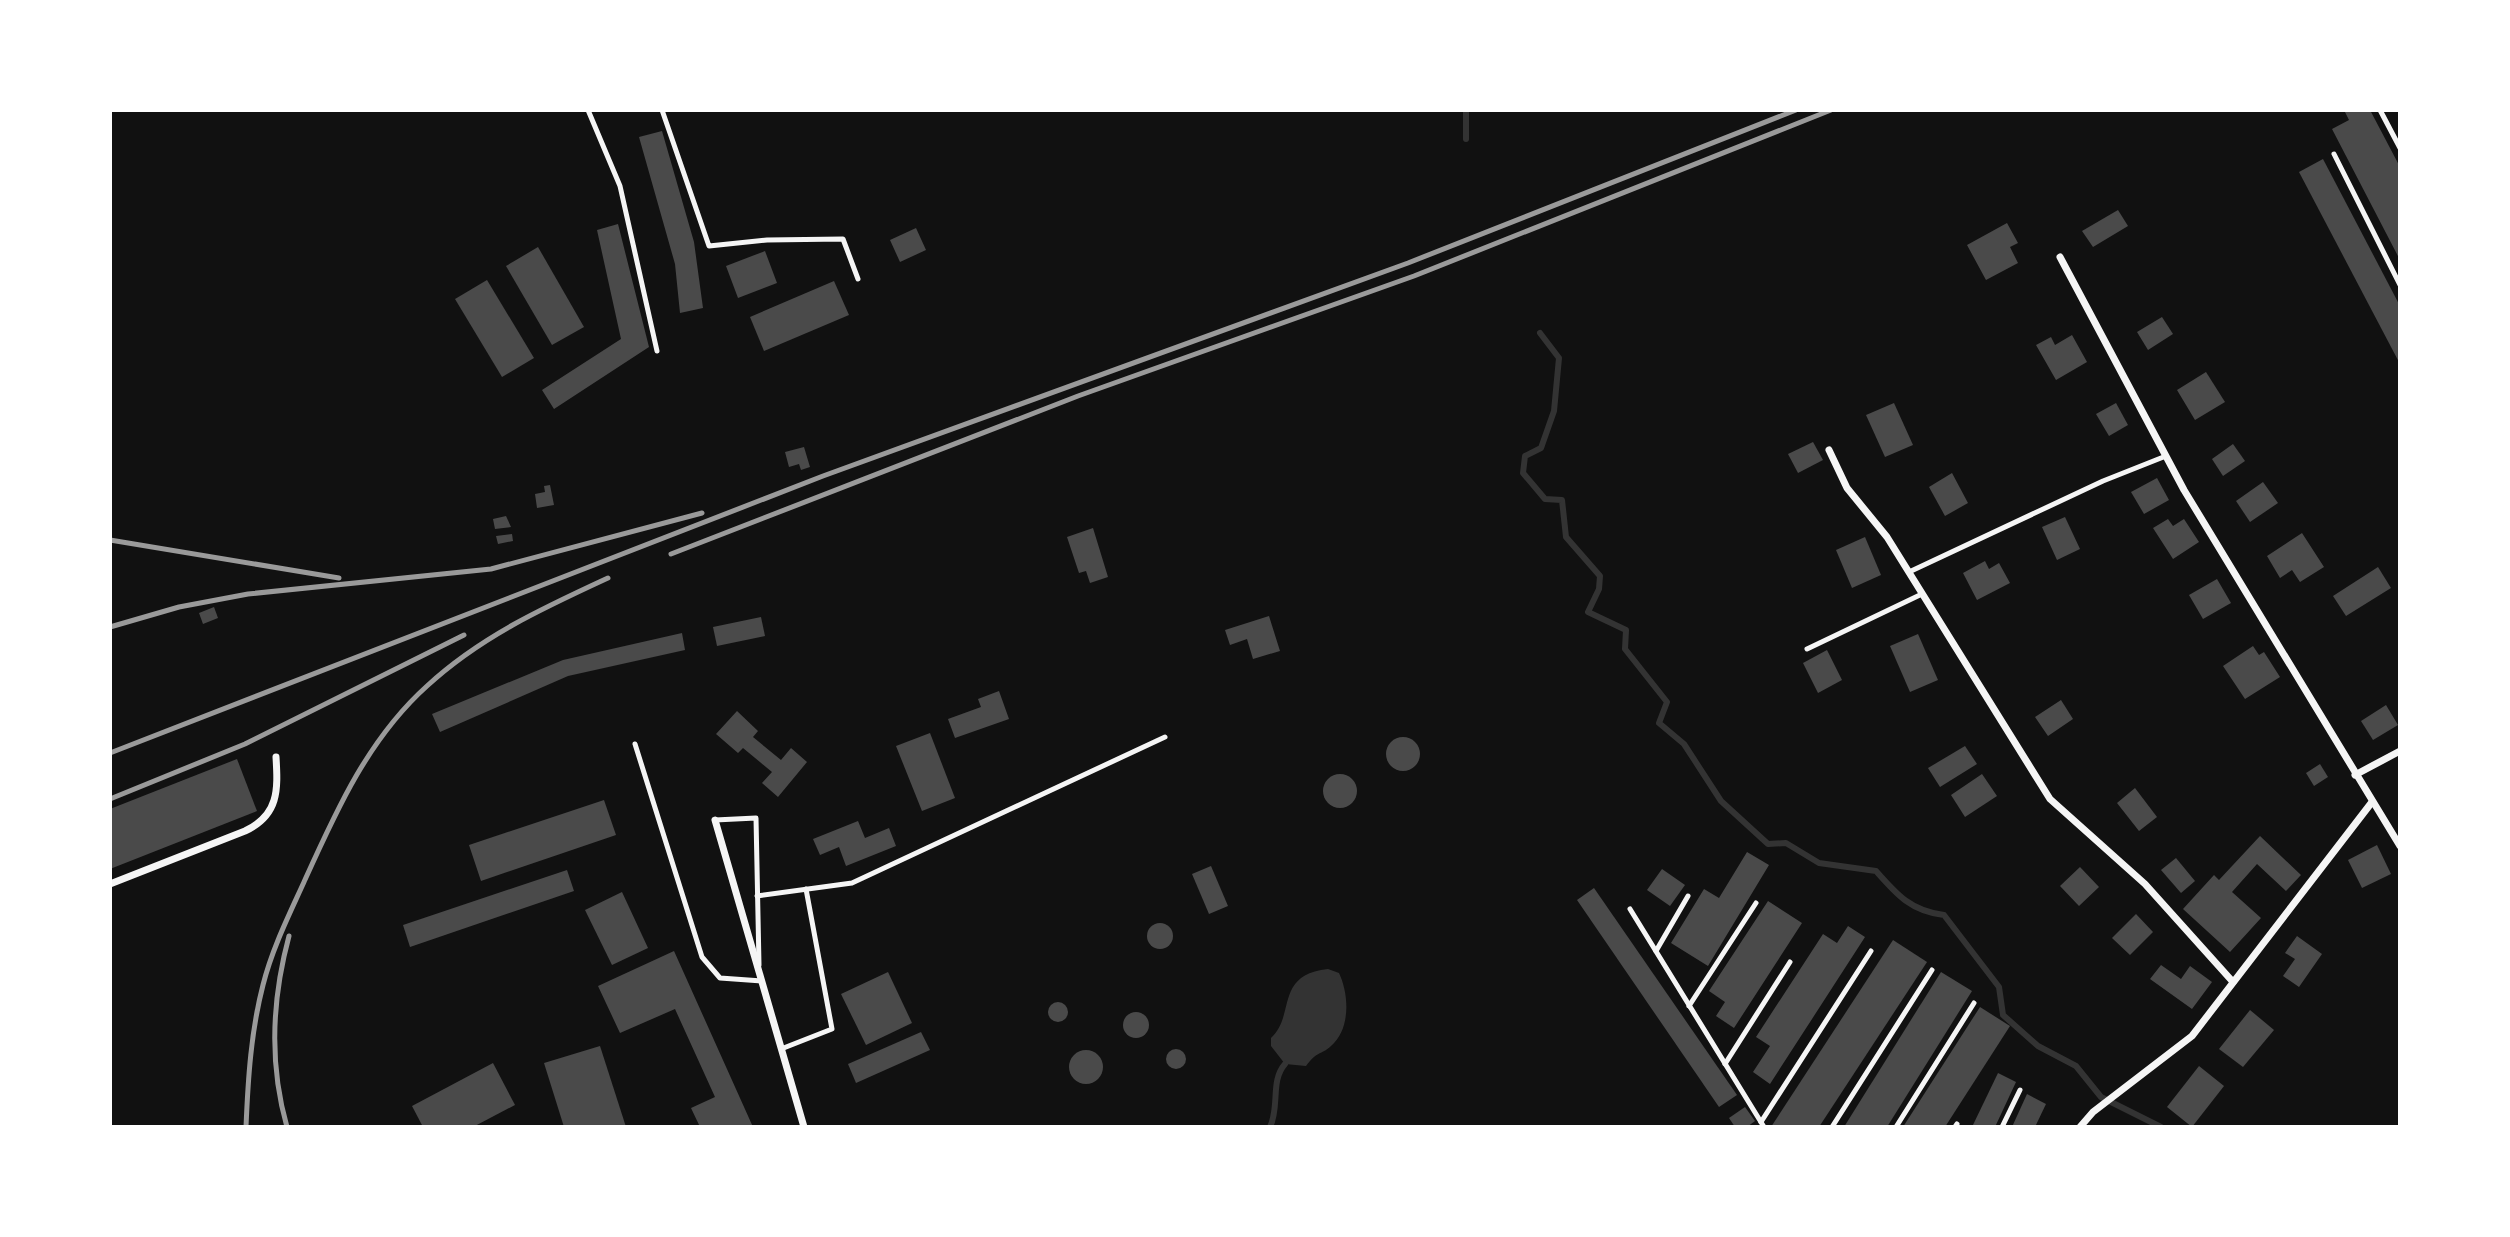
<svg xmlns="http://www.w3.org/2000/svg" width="2510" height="1237" viewBox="0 0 2510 1237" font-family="Raleway,sans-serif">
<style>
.water{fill:#333}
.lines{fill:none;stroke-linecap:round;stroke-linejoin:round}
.stream{stroke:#333;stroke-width:6}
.building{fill:#4a4a4a}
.service{stroke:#f5f5f5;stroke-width:5}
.minor{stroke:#f5f5f5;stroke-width:7}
.rail{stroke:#9a9a9a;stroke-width:5}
</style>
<rect width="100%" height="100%" fill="#111"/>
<path class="water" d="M1328,969L1339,973C1349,994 1351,1029 1331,1046C1320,1056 1318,1050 1306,1066L1285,1064L1271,1046V1038C1296,1015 1274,975 1328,969Z"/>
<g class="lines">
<g class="stream">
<polyline points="1466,139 1466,110"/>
<path d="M1540,333L1559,358L1554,411L1541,448L1525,456L1523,473L1545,499L1562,500L1566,537L1600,576L1599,589L1588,612L1626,630L1625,649L1667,702L1659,723L1684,744L1721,801L1768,844L1786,843L1819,863L1876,871C1897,895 1911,911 1944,915L1999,987L2003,1015L2038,1046L2076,1066L2101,1097L2161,1127"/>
<path d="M1270,1127C1280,1106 1270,1081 1285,1064"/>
</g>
</g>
<g class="building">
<polygon points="2344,110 2370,110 2400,167 2400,260 2332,129 2349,120"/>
<polygon points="662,131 694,242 703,308 680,313 675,264 639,137"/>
<polygon points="2323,159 2400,306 2400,364 2299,172"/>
<polygon points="2118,210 2128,226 2093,247 2082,231"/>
<polygon points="2007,223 2018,243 2010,247 2018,263 1986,280 1967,245"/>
<polygon points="618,224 649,347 554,409 542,390 621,339 597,230"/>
<polygon points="916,228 926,250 900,262 890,240"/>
<polygon points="538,247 584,327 552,345 506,266"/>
<polygon points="765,251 777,283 738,298 726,266"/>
<polygon points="487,280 534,358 502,377 455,299"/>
<polygon points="834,281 849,315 764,351 750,317"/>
<polygon points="2162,317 2173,334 2148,350 2137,332"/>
<polygon points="2072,335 2087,362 2056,380 2036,345 2051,337 2055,345"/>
<polygon points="2206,372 2225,402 2195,420 2177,390"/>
<polygon points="1894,403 1913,445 1885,457 1866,415"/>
<polygon points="2116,403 2128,425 2109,436 2096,414"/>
<polygon points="1813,442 1823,460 1798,473 1788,454"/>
<polygon points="2233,444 2245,461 2223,476 2212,459"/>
<polygon points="804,447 810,467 801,470 799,464 789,467 785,452"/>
<polygon points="1952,473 1968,503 1945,516 1929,487"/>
<polygon points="2157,478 2169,500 2144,514 2131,492"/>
<polygon points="2263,482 2278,503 2250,522 2236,501"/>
<polygon points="550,485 554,505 537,508 535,494 545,492 544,486"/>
<polygon points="506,516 511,527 495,529 493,519"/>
<polygon points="2065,517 2080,549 2057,560 2042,527"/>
<polygon points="2168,519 2173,526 2184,519 2199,542 2173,559 2153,528"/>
<polygon points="1093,528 1108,577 1090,583 1086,571 1079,573 1067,537"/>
<polygon points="2302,533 2324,567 2300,582 2292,570 2280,578 2267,556"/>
<polygon points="512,534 513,541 498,544 496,536"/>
<polygon points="1865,537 1881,575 1852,588 1836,550"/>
<polygon points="1985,561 1989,569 1999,563 2010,583 1977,600 1963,573"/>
<polygon points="2378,567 2391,588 2346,616 2333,596"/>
<polygon points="2217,579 2231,603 2203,619 2189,595"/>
<polygon points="214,607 218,618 203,624 199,613"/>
<polygon points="1269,616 1280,651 1253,659 1247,639 1230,645 1225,630"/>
<polygon points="761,617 765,636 717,646 713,627"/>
<polygon points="682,633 685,650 568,676 440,732 432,714 563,660"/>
<polygon points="1918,634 1938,680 1910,692 1890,646"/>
<polygon points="2253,646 2259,655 2264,652 2280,677 2245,699 2223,666"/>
<polygon points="1827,650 1842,680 1818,693 1803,663"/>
<polygon points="999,691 1009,719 955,738 948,719 981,707 978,699"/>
<polygon points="2061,700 2073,719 2048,736 2035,717"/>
<polygon points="2386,705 2398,725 2373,740 2361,721"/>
<polygon points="737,711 758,731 753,737 781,760 791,748 807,762 778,797 762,783 772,772 743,748 738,753 716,734"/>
<polygon points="930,733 955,798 922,811 896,746"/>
<circle cx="1403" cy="754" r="17"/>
<polygon points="1965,746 1977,764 1940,787 1928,768"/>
<polygon points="237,759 257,811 110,869 110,809"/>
<polygon points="2320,764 2328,777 2314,786 2306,773"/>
<polygon points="1982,774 1997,796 1965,817 1951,795"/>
<circle cx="1340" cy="791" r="17"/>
<polygon points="2135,788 2157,817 2139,831 2117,803"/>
<polygon points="604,800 616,835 481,881 469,845"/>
<polygon points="858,821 865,838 889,828 896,846 846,866 839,847 820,855 813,839"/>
<polygon points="2260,836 2301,875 2286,891 2257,864 2232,892 2261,918 2230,952 2183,909 2214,875 2219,880"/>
<polygon points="2377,845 2391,874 2362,888 2348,860"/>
<polygon points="1747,852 1769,865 1708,966 1671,943 1704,889 1719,898"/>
<polygon points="2176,858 2195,881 2181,893 2161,870"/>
<polygon points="1211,866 1228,906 1209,914 1192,874"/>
<polygon points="2080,867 2099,887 2079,906 2060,886"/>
<polygon points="1662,869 1685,885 1670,906 1647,890"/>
<polygon points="567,870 574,891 410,947 403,925"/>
<polygon points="1594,888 1737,1095 1719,1107 1577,900"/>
<polygon points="622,892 648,948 612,965 585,910"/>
<polygon points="1768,901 1802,923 1734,1028 1716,1016 1725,1002 1709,991"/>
<polygon points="2136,914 2153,932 2130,955 2112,938"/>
<circle cx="1160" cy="936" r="13"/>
<polygon points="1848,926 1865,937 1770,1084 1753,1072 1770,1046 1756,1037 1823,934 1837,943"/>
<polygon points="2297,936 2322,954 2299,987 2283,976 2295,959 2285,953"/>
<polygon points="1893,940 1927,962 1819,1127 1771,1127"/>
<polygon points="674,951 753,1127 700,1127 691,1108 715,1097 675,1009 620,1033 598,986"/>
<polygon points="2161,965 2181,979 2190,966 2212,982 2192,1009 2150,979"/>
<polygon points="888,972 912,1023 866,1045 841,994"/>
<polygon points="1941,972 1972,991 1887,1127 1844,1127"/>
<circle cx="1058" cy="1012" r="10"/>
<polygon points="1980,1007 2010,1026 1945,1127 1903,1127"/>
<polygon points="2250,1010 2274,1030 2243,1067 2219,1049"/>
<circle cx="1136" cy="1025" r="13"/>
<polygon points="921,1032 930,1050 856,1083 848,1064"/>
<polygon points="600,1046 626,1127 564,1127 544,1063"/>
<circle cx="1176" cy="1059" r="10"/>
<circle cx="1086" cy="1067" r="17"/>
<polygon points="493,1063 515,1105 473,1127 423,1127 412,1106"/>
<polygon points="2199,1066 2224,1086 2192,1127 2167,1107"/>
<polygon points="1998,1073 2016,1082 1995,1127 1972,1127"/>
<polygon points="2027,1094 2046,1104 2035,1127 2012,1127"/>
<polygon points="1745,1107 1755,1121 1747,1127 1735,1127 1729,1118"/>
</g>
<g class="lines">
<g class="service">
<polyline points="588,110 620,186 657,351"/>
<polyline points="662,110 709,246 767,240 843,239 858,279"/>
<polyline points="2380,110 2400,148"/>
<polyline points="2334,154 2400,285"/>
<polyline points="1909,572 2103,481 2166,456"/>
<polyline points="1807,649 1922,594"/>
<polyline points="635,744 702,957 720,978 762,981"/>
<polyline points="715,820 756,818 759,965"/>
<polyline points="757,896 852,883 1165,737"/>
<polyline points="1630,909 1764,1127"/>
<polyline points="1656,951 1688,896"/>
<polyline points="1689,1006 1756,903"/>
<polyline points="781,1049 832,1029 806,889"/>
<polyline points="1725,1064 1790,962"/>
<polyline points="1761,1122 1871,951"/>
<polyline points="1832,1127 1932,970"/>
<polyline points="1896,1127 1974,1003"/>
<polyline points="1955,1127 1957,1124"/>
<polyline points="2002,1127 2020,1090"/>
</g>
<g class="minor">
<polyline points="2060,257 2184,490 2400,846"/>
<polyline points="1829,450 1847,488 1887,537 2050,799 2145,884 2233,982"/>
<polyline points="2355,775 2400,751"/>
<polyline points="715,820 804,1127"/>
<path d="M110,884L245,831C279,815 278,790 276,757"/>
<polyline points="2080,1127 2093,1112 2192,1036 2372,802"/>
</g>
<g class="rail">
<polyline points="110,540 339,578"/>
<polyline points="671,554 1078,396 1414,276 1831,110"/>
<polyline points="110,627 179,607 248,594 491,569 702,513"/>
<polyline points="110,753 823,476 1408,263 1796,110"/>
<polyline points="110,799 245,744 464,635"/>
<path d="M246,1127C248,1079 251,1031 263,985C272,949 289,915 304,882C336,811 368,739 427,686C480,637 543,608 608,578"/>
<path d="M287,1127C269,1064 272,999 289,936"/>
</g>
</g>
<rect width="2510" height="1237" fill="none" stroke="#ffffff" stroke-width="224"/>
</svg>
